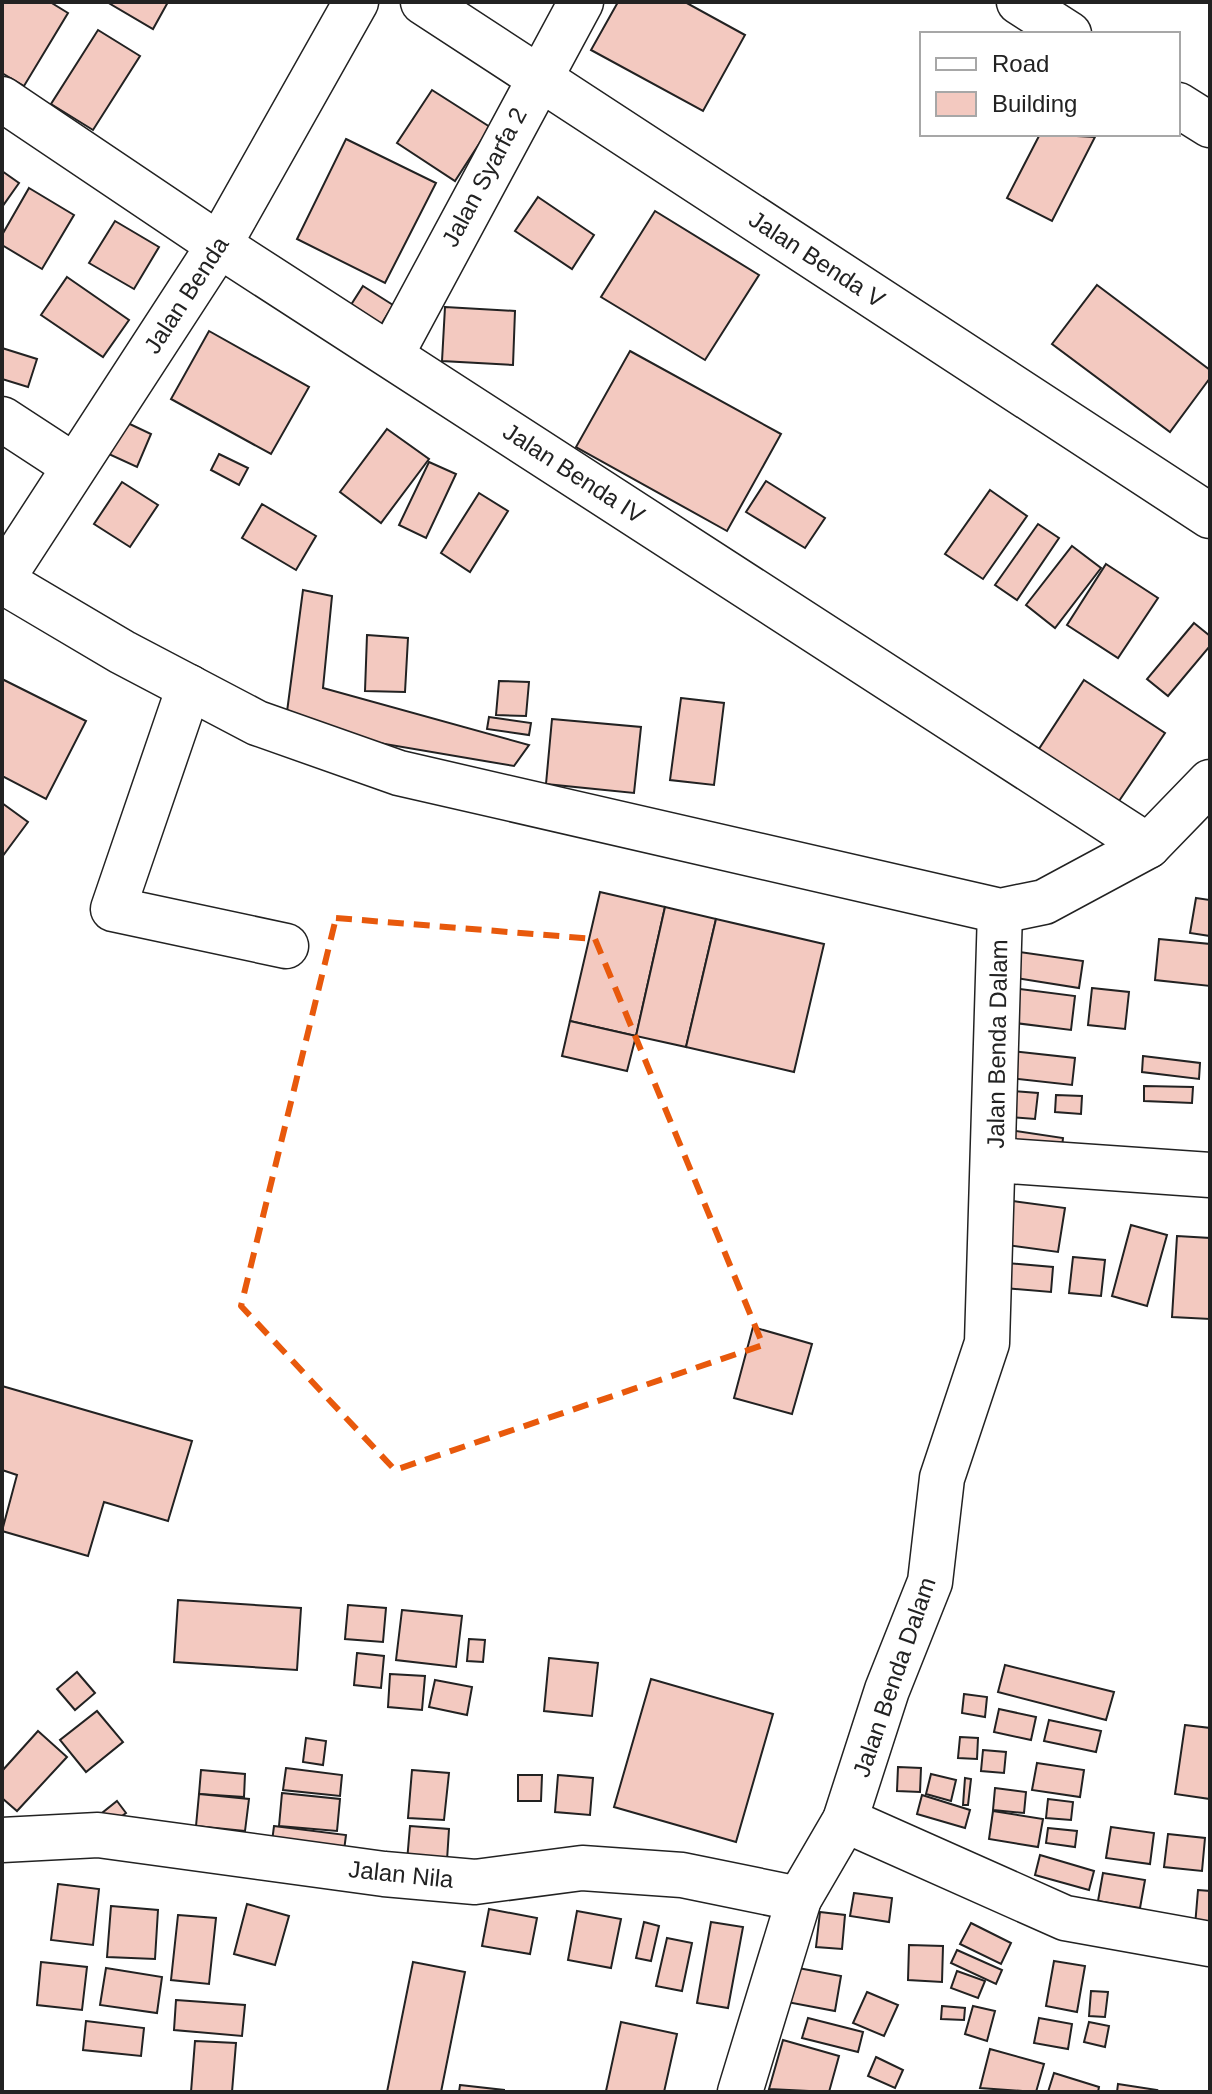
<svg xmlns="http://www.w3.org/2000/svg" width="1212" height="2094" viewBox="0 0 1212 2094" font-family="Arial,sans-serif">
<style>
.building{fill:#f3c9c0;stroke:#222;stroke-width:2}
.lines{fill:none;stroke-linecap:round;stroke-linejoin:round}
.minor-casing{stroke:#222;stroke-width:47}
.minor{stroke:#fff;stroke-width:44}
.marked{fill:none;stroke:#e8590c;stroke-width:6;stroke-dasharray:16 10;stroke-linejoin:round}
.labels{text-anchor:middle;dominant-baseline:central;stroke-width:6;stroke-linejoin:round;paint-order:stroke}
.street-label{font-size:24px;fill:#222;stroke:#fff}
</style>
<rect width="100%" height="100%" fill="#fff"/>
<g class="building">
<polygon points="3,2 50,2 68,13 24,86 2,73"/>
<polygon points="107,2 168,2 153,29"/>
<polygon points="618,2 685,2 745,35 703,111 591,50"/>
<polygon points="98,30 140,56 93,130 51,104"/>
<polygon points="432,90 490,127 455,181 397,143"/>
<polygon points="1040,134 1095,137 1052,221 1007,198"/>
<polygon points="346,139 436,183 385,283 297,239"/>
<polygon points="2,171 19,183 2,207"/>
<polygon points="29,188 74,215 42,269 2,245 2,235"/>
<polygon points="538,197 594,235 572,269 515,231"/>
<polygon points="655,211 759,275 705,360 601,297"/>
<polygon points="115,221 159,247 134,289 89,263"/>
<polygon points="67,277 129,320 103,357 41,315"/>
<polygon points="1097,285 1210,370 1210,378 1170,432 1052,344"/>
<polygon points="363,286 393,305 379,328 349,308"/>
<polygon points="445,307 515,311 513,365 442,361"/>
<polygon points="209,331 309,387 271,454 171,399"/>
<polygon points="2,348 37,359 28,387 2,379"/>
<polygon points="630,351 781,434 727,531 576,447"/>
<polygon points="115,417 151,434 137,467 100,450"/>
<polygon points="387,429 429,459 381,523 340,492"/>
<polygon points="219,454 248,468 239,485 211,470"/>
<polygon points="429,462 456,474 426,538 399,525"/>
<polygon points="766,481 825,518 805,548 746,512"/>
<polygon points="122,482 158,505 130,547 94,524"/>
<polygon points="990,490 1027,516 983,579 945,554"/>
<polygon points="479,493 508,511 470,572 441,553"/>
<polygon points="262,504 316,536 296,570 242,538"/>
<polygon points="1038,524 1059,538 1017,600 995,585"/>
<polygon points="1072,546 1101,568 1055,628 1026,605"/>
<polygon points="1106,564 1158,598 1118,658 1067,625"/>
<polygon points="303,590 332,596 323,688 529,745 514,766 285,727"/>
<polygon points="1194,623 1210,636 1210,646 1168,696 1147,679"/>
<polygon points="367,635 408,638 405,692 365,691"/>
<polygon points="2,679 86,721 46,799 2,776"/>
<polygon points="1084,680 1165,733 1115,807 1035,755"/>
<polygon points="499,681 529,682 526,716 496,715"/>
<polygon points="681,698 724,703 714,785 670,780"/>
<polygon points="489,717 531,723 529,735 487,729"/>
<polygon points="552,719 641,727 634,793 546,784"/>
<polygon points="2,803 28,822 2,857"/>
<polygon points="600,892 665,907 636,1036 570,1021"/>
<polygon points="1196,898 1210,900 1210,936 1190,933"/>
<polygon points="665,907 716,919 686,1047 636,1036"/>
<polygon points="716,919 824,944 794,1072 686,1047"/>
<polygon points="1159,939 1210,944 1210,986 1155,980"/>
<polygon points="1012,951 1083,961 1079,988 1009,977"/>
<polygon points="1004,987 1075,996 1071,1030 999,1021"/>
<polygon points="1092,988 1129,992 1125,1029 1088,1025"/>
<polygon points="570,1021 636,1036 627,1071 562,1056"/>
<polygon points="1012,1051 1075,1058 1072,1085 1009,1078"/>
<polygon points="1143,1056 1200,1063 1199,1079 1142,1072"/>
<polygon points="1144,1086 1193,1087 1192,1103 1144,1101"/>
<polygon points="1012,1091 1038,1093 1035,1119 1010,1117"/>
<polygon points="1056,1095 1082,1096 1081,1114 1055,1112"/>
<polygon points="1003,1129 1063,1138 1060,1164 999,1154"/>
<polygon points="1013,1201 1065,1208 1058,1252 1006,1245"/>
<polygon points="1131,1225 1167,1235 1147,1306 1112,1296"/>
<polygon points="1177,1236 1210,1238 1210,1319 1172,1317"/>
<polygon points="1073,1257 1105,1260 1101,1296 1069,1293"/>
<polygon points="1007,1263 1053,1267 1051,1292 1005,1288"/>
<polygon points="753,1327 812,1344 792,1414 734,1398"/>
<polygon points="2,1386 192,1441 168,1521 104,1502 88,1556 2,1531 17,1475 2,1470"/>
<polygon points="178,1600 301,1608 297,1670 174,1662"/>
<polygon points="348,1605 386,1608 383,1642 345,1639"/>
<polygon points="402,1610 462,1616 456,1667 396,1660"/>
<polygon points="469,1639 485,1640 483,1662 467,1661"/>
<polygon points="357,1653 384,1656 381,1688 354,1685"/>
<polygon points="549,1658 598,1663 592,1716 544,1711"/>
<polygon points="1005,1665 1114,1692 1106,1720 998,1692"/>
<polygon points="77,1672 95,1693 75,1710 57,1689"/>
<polygon points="390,1674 425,1676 422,1710 388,1707"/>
<polygon points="651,1679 773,1714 736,1842 614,1807"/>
<polygon points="435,1680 472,1687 467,1715 429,1707"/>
<polygon points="964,1694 987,1697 985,1717 962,1713"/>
<polygon points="999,1709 1036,1717 1031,1740 994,1732"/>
<polygon points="97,1711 123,1742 86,1772 60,1740"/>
<polygon points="1049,1720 1101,1731 1096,1752 1044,1741"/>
<polygon points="1185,1725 1210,1728 1210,1799 1175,1794"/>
<polygon points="38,1731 67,1757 17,1811 2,1798 2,1771"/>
<polygon points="960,1737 978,1738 977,1759 958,1758"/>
<polygon points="306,1738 326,1741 323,1765 303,1762"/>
<polygon points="983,1750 1006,1752 1004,1773 981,1771"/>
<polygon points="1037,1763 1084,1770 1080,1797 1032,1790"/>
<polygon points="898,1767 921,1768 920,1792 897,1791"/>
<polygon points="286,1768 342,1775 340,1796 283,1790"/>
<polygon points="201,1770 245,1774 244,1797 199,1794"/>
<polygon points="412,1770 449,1773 444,1820 408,1818"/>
<polygon points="931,1774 956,1780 951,1801 926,1794"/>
<polygon points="518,1775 542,1775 541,1801 518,1801"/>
<polygon points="558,1775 593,1778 590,1815 555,1812"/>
<polygon points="965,1778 971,1779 968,1805 963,1805"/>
<polygon points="995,1788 1026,1792 1024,1813 993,1810"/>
<polygon points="282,1793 340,1799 337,1831 279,1826"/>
<polygon points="199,1794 249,1799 245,1831 196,1826"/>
<polygon points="922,1795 970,1810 965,1828 917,1814"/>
<polygon points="1048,1799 1073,1802 1071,1820 1046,1818"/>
<polygon points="117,1801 126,1813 111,1824 102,1813"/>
<polygon points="993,1811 1043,1819 1038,1847 989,1839"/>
<polygon points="274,1826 346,1835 342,1866 270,1857"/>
<polygon points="410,1826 449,1829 446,1876 406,1873"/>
<polygon points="1111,1827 1154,1833 1150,1864 1106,1858"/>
<polygon points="1048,1828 1077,1831 1075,1847 1046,1843"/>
<polygon points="1168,1834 1205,1838 1202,1871 1164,1867"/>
<polygon points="1040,1855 1094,1871 1089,1890 1035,1875"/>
<polygon points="1103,1873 1145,1880 1140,1908 1098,1901"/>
<polygon points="58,1884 99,1889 93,1945 51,1940"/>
<polygon points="1198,1890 1210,1891 1210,1928 1195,1926"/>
<polygon points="854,1893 892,1898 889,1922 850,1916"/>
<polygon points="247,1904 289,1916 275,1965 234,1954"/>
<polygon points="111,1906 158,1910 155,1959 107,1957"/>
<polygon points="489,1909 537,1918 530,1954 482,1946"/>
<polygon points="577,1911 621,1919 611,1968 568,1960"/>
<polygon points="820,1912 845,1915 842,1949 816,1947"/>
<polygon points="178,1915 216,1918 209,1984 171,1980"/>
<polygon points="644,1922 659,1926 651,1961 636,1958"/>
<polygon points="711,1922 743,1927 728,2008 697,2003"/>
<polygon points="971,1923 1011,1943 1001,1964 960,1944"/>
<polygon points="667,1938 692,1943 682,1991 656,1986"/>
<polygon points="909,1945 943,1946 942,1982 908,1980"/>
<polygon points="957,1950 1002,1970 996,1984 951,1963"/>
<polygon points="1054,1961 1085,1966 1077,2012 1046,2006"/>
<polygon points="41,1962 87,1967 82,2010 37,2005"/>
<polygon points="413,1962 465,1972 441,2092 387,2092"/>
<polygon points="793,1967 841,1976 835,2011 787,2002"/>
<polygon points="106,1968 162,1977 157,2013 100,2005"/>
<polygon points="957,1971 985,1981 978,1998 951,1988"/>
<polygon points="1091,1991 1108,1992 1105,2017 1089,2016"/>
<polygon points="867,1992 898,2005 884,2036 853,2023"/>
<polygon points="176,2000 245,2005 242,2036 174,2030"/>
<polygon points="942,2006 965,2008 964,2020 941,2019"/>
<polygon points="973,2006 995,2011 987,2041 965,2034"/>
<polygon points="808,2018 863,2032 858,2052 802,2038"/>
<polygon points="1039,2018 1072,2024 1068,2049 1034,2043"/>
<polygon points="86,2021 144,2028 141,2056 83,2050"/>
<polygon points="621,2022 677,2034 664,2092 606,2091"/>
<polygon points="1089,2022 1109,2026 1105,2047 1084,2042"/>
<polygon points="783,2040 839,2056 829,2092 769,2089"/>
<polygon points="195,2041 236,2043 232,2092 191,2092"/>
<polygon points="990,2049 1044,2064 1036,2092 980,2088"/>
<polygon points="876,2057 903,2070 895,2088 868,2076"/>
<polygon points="1054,2073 1099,2087 1098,2092 1048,2092"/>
<polygon points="1118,2084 1157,2090 1156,2092 1117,2092"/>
<polygon points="460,2085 504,2090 504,2092 459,2092"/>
</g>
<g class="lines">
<defs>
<g id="minor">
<polyline points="423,2 1210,516"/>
<polyline points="1019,2 1069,34"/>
<polyline points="2,99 219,245 1148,846"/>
<polyline points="1178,105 1210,125"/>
<polyline points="391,355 581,2"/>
<polyline points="2,419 74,466"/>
<polyline points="2,579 219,245 356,2"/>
<polyline points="2,581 122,652 257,723 399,773 1000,911 1044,902 1148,846 1210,782"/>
<polyline points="189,687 113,909 286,946"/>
<polyline points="994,1160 1210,1175"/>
<polyline points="845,1820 1065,1918 1210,1944"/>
<polyline points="2,1840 98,1835 384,1874 475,1882 582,1868 682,1875 799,1899"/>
<polyline points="740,2092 799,1899 845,1820 887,1690 930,1582 942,1478 987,1343 1000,911"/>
</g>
</defs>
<use href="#minor" class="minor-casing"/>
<use href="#minor" class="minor"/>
</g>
<path class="marked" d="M336,918L595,939L763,1345L395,1470L241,1306Z"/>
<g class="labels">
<g class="street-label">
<text transform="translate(484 177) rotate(-62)">Jalan Syarfa 2</text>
<text transform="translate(817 259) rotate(33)">Jalan Benda V</text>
<text transform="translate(186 295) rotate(-57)">Jalan Benda</text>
<text transform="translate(574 473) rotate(33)">Jalan Benda IV</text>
<text transform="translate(997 1044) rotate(-89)">Jalan Benda Dalam</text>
<text transform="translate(894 1677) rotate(-71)">Jalan Benda Dalam</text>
<text transform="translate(401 1874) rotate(6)">Jalan Nila</text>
</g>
</g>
<rect width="1212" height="2094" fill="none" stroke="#222222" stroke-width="8"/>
<rect x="920" y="32" width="260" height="104" fill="#ffffff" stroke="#a7a7a7" stroke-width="2"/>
<rect x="936" y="58" width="40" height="12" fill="#ffffff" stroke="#a7a7a7" stroke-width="2"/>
<text x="992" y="72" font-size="24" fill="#222222">Road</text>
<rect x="936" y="92" width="40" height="24" fill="#f3c9c0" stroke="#a7a7a7" stroke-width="2"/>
<text x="992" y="112" font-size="24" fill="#222222">Building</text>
</svg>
